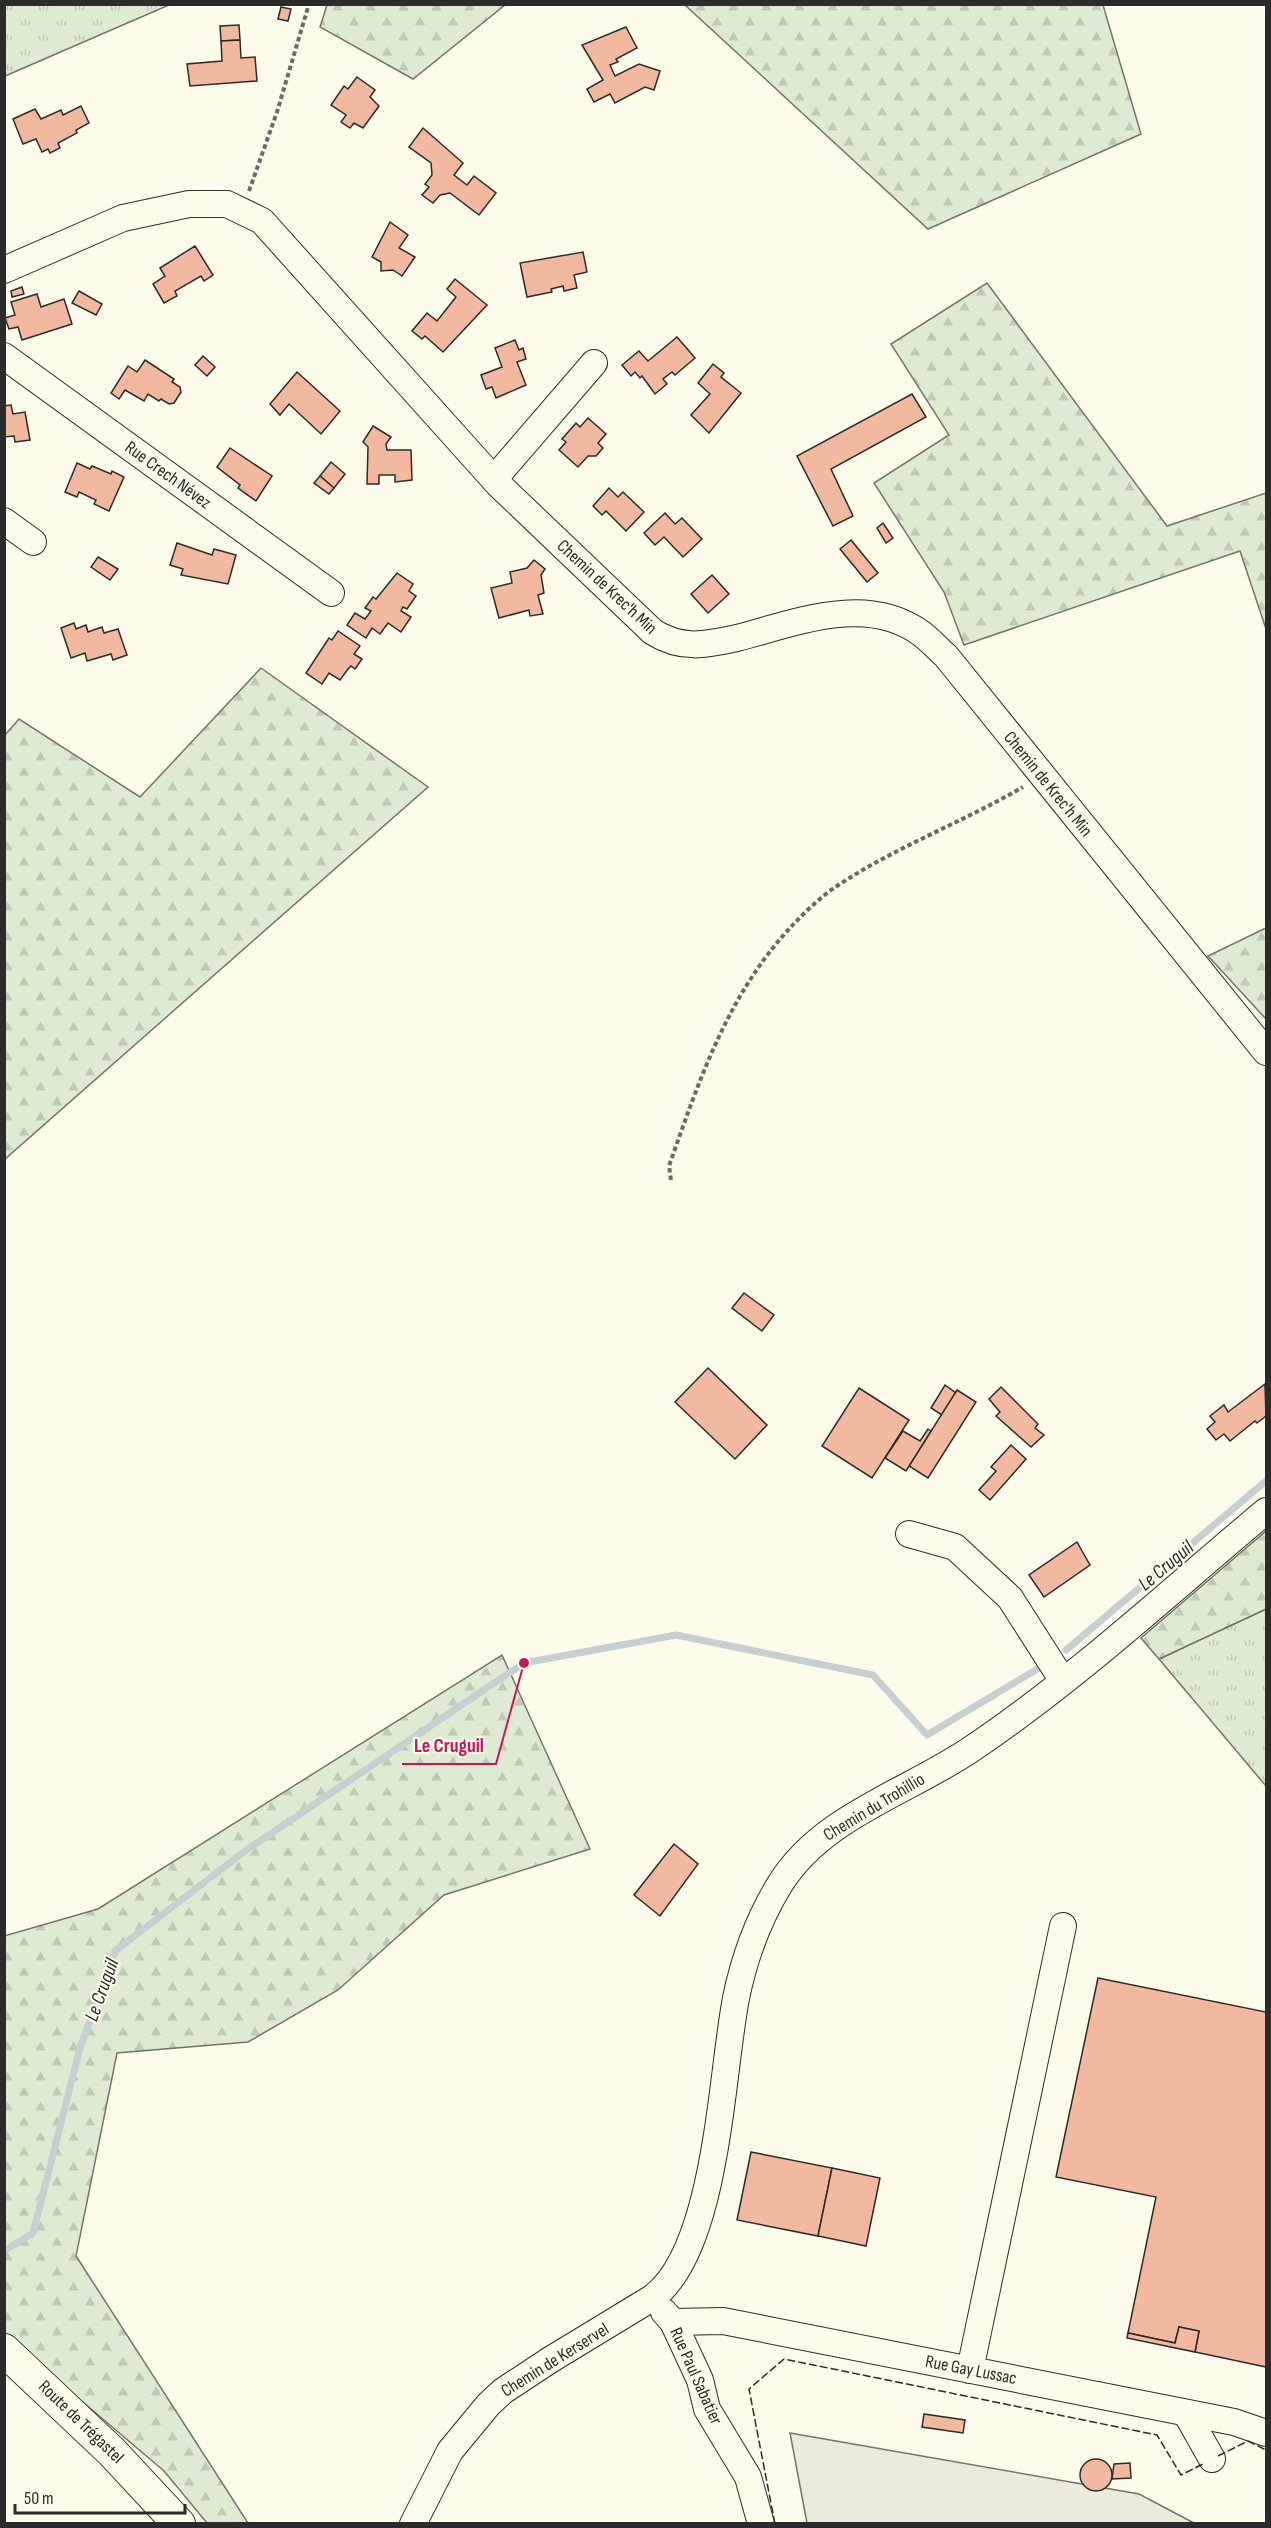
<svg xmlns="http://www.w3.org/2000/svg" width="1271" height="2528" viewBox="0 0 1271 2528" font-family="'Sofia Sans Condensed',sans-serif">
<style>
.grass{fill:url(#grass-tufts);stroke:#74746e;stroke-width:1.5}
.forest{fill:url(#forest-firs);stroke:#74746e;stroke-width:1.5}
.parking{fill:#eceadb;stroke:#74746e;stroke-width:1.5}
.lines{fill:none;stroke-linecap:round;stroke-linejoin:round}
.stream{stroke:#c7d0d0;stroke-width:7}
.building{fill:#f2b8a0;stroke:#2b2b2b;stroke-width:1.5}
.minor-casing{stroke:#2b2b2b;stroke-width:28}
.major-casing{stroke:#2b2b2b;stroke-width:34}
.path{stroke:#6a6964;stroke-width:4;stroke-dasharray:4.5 3;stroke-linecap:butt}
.minor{stroke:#fdfbea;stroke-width:26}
.major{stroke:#fdfbea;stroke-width:32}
.fence{stroke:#2b2b2b;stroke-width:1.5;stroke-dasharray:8 3;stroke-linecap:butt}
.labels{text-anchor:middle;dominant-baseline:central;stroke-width:4.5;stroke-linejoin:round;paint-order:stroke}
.street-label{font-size:18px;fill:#2b2b2b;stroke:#fdfbea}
.water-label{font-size:20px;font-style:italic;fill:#2b2b2b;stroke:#fdfbea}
.leader{fill:none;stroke:#c2185b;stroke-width:2}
.callout-dot{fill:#c2185b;stroke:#fdfbea;stroke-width:2}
.callout-label{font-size:20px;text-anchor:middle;font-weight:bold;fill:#c2185b;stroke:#fdfbea;stroke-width:4.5;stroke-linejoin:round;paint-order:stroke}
</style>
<defs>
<pattern id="grass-tufts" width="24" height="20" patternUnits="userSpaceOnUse" patternTransform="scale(1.5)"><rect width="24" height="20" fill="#deebd1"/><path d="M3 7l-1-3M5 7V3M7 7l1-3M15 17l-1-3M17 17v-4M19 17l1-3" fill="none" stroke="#bfcab4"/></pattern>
<pattern id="forest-firs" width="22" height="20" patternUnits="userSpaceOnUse" patternTransform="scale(1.5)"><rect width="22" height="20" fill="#deebd1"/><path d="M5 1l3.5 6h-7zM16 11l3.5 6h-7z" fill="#bfcab4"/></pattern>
</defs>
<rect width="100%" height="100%" fill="#fdfbea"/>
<g class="grass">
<polygon points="5,4 169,4 169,5 5,76"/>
<polygon points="1266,1609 1266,1786 1159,1659"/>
</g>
<g class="forest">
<polygon points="327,5 327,4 505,5 413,79 320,27"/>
<polygon points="685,5 1103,5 1141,134 928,229"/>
<polygon points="987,283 1167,526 1266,493 1266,629 1240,551 964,645 944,592 874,483 949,435 891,344"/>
<polygon points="261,668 428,787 5,1159 5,735 19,719 140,797"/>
<polygon points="1266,928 1266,1019 1208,956"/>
<polygon points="1266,1531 1266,1609 1159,1659 1141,1638"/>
<polygon points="502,1655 590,1849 444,1895 338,1990 248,2042 117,2053 76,2256 248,2523 207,2523 164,2471 5,2336 4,1936 98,1909"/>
</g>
<polygon class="parking" points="790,2433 1139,2494 1194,2523 807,2523"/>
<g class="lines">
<g class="stream">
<polyline points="1066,1650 1266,1481"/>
<polyline points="4,2251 33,2233 80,2048 115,1951 245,1851 524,1663 676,1635 873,1675 927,1735 1044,1665"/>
</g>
</g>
<g class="building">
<polygon points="281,7 291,9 288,21 278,19"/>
<polygon points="239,25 240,40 221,41 220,26"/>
<polygon points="626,27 637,48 616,59 618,62 610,65 615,76 639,64 660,71 654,90 645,87 615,103 610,94 594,102 587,89 603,80 582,45"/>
<polygon points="240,40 241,58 255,57 257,81 190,86 187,64 222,61 221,41"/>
<polygon points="357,77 375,90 370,97 379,106 363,128 354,123 350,128 341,122 346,115 331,105 344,86 348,89"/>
<polygon points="81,106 89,123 76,130 77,133 58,143 60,148 50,153 48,149 42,152 36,139 23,144 13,119 35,109 41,119 61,110 63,115"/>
<polygon points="423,128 463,163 454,175 467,185 474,176 496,193 479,215 450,193 440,195 433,203 422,195 429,187 425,184 432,175 431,163 409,147"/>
<polygon points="390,222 408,235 399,248 415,257 402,276 393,270 381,271 381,262 372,257"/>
<polygon points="195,246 213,275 204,281 201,276 175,291 177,296 164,303 153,284 165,276 160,268"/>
<polygon points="583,252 587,272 574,275 577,288 564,291 563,286 551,289 552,292 527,297 520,263"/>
<polygon points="455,279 487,305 443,352 425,336 422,339 412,331 427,313 437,321 456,297 447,289"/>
<polygon points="22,287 24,294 12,297 11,291"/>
<polygon points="79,291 102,304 96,315 72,303"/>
<polygon points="37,294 41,307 64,299 72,324 22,340 18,327 9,329 5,318 15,315 11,302"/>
<polygon points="677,337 695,358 675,375 672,372 663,379 667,384 655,394 642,376 640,378 635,372 631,376 622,365 639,351 648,361"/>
<polygon points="515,340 519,350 523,348 526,359 517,362 526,385 496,398 492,387 486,389 481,375 502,367 495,348"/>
<polygon points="203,356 215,367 207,376 195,365"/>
<polygon points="145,360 174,379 172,382 180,387 181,392 174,403 169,404 161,399 159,401 148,394 144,401 125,390 119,399 111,393 128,366 137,372"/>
<polygon points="713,364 724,373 721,377 741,393 709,433 691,415 710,394 698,383"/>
<polygon points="297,372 340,411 321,434 289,404 280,415 270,404"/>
<polygon points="912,394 926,417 831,469 853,516 833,526 797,456"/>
<polygon points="11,405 13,414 25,412 30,440 15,442 14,436 4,437 4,406"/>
<polygon points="588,418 606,434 598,443 603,448 596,456 588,456 578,467 559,450 566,442 562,439 576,423 580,427"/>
<polygon points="373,426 391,437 386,444 387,450 411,450 412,480 395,482 395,475 379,475 379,484 367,484 368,447 363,442"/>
<polygon points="230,448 272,476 256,501 238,488 240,485 217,467"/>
<polygon points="331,462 345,474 334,488 320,476"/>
<polygon points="77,463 90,469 92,466 111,474 112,471 124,477 109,511 94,504 96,500 79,492 77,497 65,492"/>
<polygon points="320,476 334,488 329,494 314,483"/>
<polygon points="609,488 618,497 623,492 644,512 626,531 606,511 602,515 593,506"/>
<polygon points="665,513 675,524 682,518 702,539 683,557 664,537 655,545 644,533"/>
<polygon points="883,523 893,538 886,543 877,528"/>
<polygon points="851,540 878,573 867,582 840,549"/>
<polygon points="177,543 212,555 214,549 236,555 228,584 181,575 183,569 170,565"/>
<polygon points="98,557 118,569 110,580 91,567"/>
<polygon points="534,560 545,569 541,575 544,593 538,595 543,614 530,616 529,610 499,618 491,588 512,583 510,572 527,568"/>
<polygon points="397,573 413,584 409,591 416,596 407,609 403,607 401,611 411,617 401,632 388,623 380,634 372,628 366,638 347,625 355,613 365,619 371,611 365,608 373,597 376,599"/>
<polygon points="712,575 729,594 708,613 691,594"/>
<polygon points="74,623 76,629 86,625 88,632 102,627 104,633 118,629 127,655 113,660 111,654 87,661 85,653 71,658 61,628"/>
<polygon points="338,631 360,646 354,654 362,659 355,669 351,666 348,669 340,680 329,673 322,684 306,673 329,638 332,640"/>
<polygon points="744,1293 774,1315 762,1331 732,1308"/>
<polygon points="708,1368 767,1425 735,1459 675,1402"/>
<polygon points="1265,1384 1266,1416 1257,1423 1255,1421 1230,1441 1224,1434 1216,1440 1207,1429 1215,1422 1210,1416 1224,1405 1228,1412"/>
<polygon points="945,1385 956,1393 942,1415 931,1408"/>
<polygon points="1001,1387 1038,1424 1035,1428 1044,1435 1031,1447 996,1416 1000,1412 989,1399"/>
<polygon points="859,1388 909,1420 872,1478 822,1446"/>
<polygon points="957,1390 976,1402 928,1478 909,1466"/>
<polygon points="928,1429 931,1431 906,1471 885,1458 903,1431 920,1441"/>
<polygon points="1011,1445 1026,1459 990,1500 979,1490 996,1471 991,1467"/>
<polygon points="1077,1542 1090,1565 1044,1597 1029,1575"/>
<polygon points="674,1844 698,1864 660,1916 634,1895"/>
<polygon points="1098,1978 1266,2012 1266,2367 1195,2352 1199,2331 1179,2327 1175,2343 1128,2333 1156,2197 1056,2177"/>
<polygon points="751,2152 832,2168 818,2236 737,2220"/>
<polygon points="832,2168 880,2178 866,2246 818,2236"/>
<polygon points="1179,2327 1199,2331 1195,2352 1127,2338 1128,2333 1175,2343"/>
<polygon points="924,2414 965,2420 963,2433 922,2427"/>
<circle cx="1096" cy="2475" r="16"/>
<polygon points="1130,2463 1131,2478 1112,2479 1114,2464"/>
</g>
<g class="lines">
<defs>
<g id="minor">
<path d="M4,270L123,218L189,204H227L262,221L498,484L653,632C682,650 705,645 737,638C795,623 867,593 922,634C931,641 938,649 946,656L1266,1052"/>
<polyline points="4,356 331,593"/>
<polyline points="494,479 594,363"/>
<polyline points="4,521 33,542"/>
<polyline points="909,1534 955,1547 1010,1598 1063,1681"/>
<polyline points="664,2312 673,2322 700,2380 707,2409 748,2477 761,2524"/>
<polyline points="673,2322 723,2321 1234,2422 1266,2433"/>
<polyline points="970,2370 1063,1926"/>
<polyline points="1186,2413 1212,2459"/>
<path d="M413,2524L450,2451L488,2405L503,2391L550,2360L652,2298C717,2251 721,2076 736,1998C744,1959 759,1918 780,1884C822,1816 909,1792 973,1748C1077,1678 1170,1591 1266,1511"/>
</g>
<polyline id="major" points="4,2350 112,2452 179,2524"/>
</defs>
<use href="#minor" class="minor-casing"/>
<use href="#major" class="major-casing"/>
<g class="path">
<polyline points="249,191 277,112 309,4"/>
<path d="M671,1180L669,1166C699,1081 727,996 790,928C803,914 818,899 834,888C893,848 961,823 1023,787"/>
</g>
<use href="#minor" class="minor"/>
<use href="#major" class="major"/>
<g class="fence">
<polyline points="1218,2456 1248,2441 1266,2450"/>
<polyline points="775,2524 749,2389 784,2359 1157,2435 1181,2475 1205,2463"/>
</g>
</g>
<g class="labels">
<g class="street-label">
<text transform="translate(168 475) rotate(36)">Rue Crech Névez</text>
<text transform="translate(607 587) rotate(43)">Chemin de Krec'h Min</text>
<text transform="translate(1048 784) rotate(51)">Chemin de Krec'h Min</text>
<text transform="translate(874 1807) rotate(-31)">Chemin du Trohillio</text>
<text transform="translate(555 2360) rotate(-32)">Chemin de Kerservel</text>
<text transform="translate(971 2370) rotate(11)">Rue Gay Lussac</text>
<text transform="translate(696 2376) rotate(66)">Rue Paul Sabatier</text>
<text transform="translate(81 2422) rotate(44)">Route de Trégastel</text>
</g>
<g class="water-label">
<text transform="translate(1166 1566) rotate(-40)">Le Cruguil</text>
<text transform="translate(102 1990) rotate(-70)">Le Cruguil</text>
</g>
</g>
<path class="leader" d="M524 1663L496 1764H402"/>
<circle class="callout-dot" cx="524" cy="1663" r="6"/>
<g class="callout-label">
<text x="449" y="1752">Le Cruguil</text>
</g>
<rect width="1271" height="2528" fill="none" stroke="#2b2b2b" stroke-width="12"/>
<path d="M15 2504v9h170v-9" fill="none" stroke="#2b2b2b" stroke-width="3"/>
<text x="24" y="2504" font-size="18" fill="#2b2b2b" stroke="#fdfbea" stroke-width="4.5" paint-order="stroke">50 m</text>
</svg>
